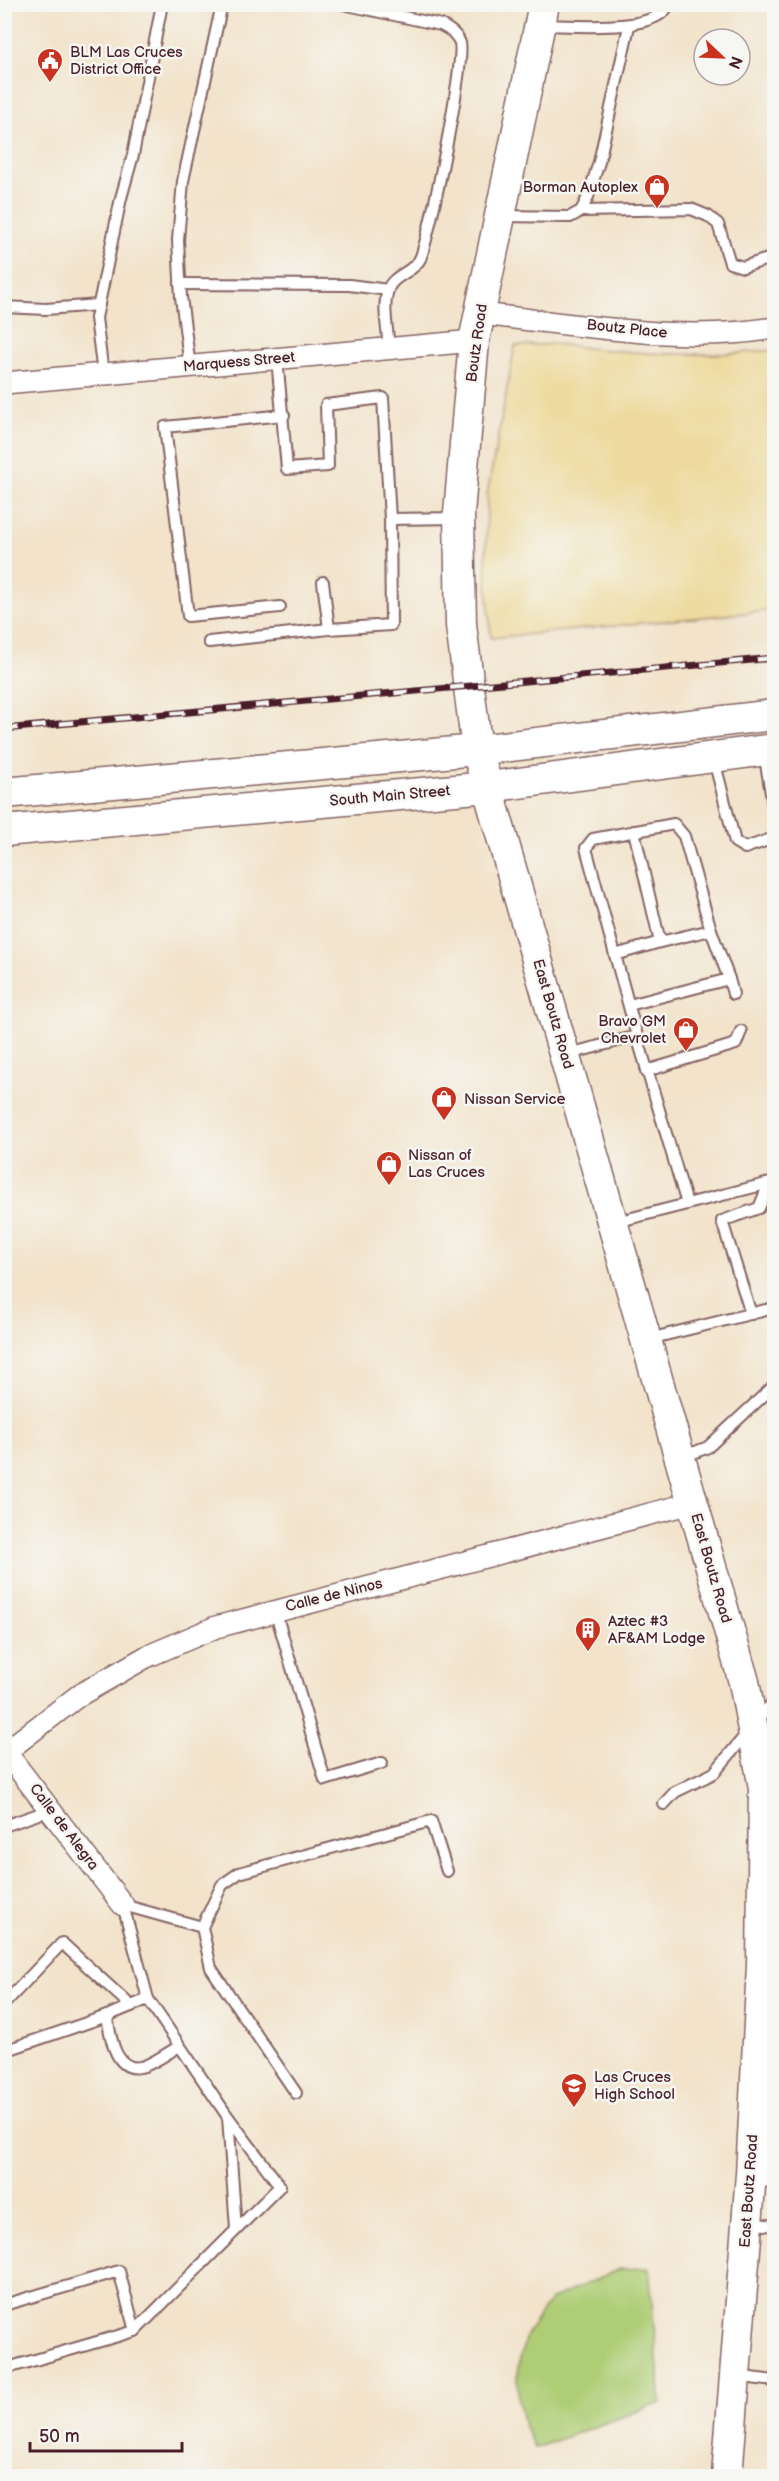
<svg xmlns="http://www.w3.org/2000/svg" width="779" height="2481" viewBox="0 0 779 2481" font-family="'Balsamiq Sans',sans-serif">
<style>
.green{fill:#aecd74;stroke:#7c7650;stroke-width:1.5}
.sand{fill:#eeda9e;stroke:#9c7c64;stroke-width:1.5}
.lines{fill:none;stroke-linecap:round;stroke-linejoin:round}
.service-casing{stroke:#856463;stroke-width:14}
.minor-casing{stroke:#856463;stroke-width:24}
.secondary-casing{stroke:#856463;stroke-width:33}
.service{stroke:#fff;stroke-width:10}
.minor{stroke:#fff;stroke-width:21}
.secondary{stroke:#fff;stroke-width:30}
.rail-casing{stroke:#4a1f2b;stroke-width:7}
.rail{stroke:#f6f6f2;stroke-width:4.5;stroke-dasharray:14;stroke-linecap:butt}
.labels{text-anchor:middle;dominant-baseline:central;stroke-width:5;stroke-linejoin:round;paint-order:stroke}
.poi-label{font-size:15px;fill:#4a1f2b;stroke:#f6f6f2;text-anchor:start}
.street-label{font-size:15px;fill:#4a1f2b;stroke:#f6f6f2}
</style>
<rect width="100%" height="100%" fill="#f6f6f2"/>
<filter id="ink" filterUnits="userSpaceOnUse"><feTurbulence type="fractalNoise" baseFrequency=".0167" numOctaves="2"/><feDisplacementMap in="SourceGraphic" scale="12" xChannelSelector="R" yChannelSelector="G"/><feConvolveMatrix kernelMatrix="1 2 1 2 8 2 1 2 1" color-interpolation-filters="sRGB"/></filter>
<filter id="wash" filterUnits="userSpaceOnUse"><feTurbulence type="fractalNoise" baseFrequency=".008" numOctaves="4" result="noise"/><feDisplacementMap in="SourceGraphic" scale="24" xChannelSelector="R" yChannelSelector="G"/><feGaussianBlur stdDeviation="1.35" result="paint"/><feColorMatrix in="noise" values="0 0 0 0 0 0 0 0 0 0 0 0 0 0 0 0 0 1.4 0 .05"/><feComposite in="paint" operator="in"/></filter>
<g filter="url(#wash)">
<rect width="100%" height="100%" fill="#f2e3ca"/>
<polygon class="green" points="649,2268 661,2403 535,2448 524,2427 518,2397 518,2367 526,2335 550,2300 620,2269"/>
<path class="sand" d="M556,344C632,354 698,358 774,350V610L491,638L486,567L487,495L515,346Z"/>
</g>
<g filter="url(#ink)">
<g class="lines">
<defs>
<g id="service">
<path d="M343,4L441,25C449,29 457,34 460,43C465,63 430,236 420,259C413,273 392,275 388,290C382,308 388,330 389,349"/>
<polyline points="4,8 6,4"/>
<path d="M542,25C571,25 657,34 669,4"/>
<polyline points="581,211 691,209 708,216 718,224 730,263 743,267 774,257"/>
<polyline points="501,216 570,217 581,211 588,197 599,162 629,26"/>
<polyline points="180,284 349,285 388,290"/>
<polyline points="4,307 46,309 99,305"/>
<polyline points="277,358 287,469 328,466 326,405 383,398 390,519 459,518"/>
<polyline points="190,367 181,297 178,240 183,181 222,4"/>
<polyline points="103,374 96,318 121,198 133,155 162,4"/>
<polyline points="323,582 329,629 391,625 390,519"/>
<polyline points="280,607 188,616 165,427 284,415"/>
<polyline points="209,642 329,629"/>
<polyline points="764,752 774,811"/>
<polyline points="714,760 735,842 745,848 774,838"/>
<polyline points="660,942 711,930"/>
<polyline points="615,955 660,942 634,831"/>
<polyline points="729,979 733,994"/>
<polyline points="565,1055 637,1036 586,848 593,839 674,824 684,836 711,930 729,979 629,1005"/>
<polyline points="646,1071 736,1044 741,1031"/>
<polyline points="687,1204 774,1182"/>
<polyline points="616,1222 687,1204 637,1036"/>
<polyline points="751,1314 722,1221 759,1208 769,1184"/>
<polyline points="649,1339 774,1308"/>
<polyline points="683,1457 708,1447 774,1386"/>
<polyline points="275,1610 325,1780 382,1763"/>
<polyline points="664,1804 675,1792 714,1773 774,1701"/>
<polyline points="4,1826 50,1810"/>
<polyline points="123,1905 202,1927 211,1968 296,2093"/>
<polyline points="202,1927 222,1885 239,1873 431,1821 447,1871"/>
<polyline points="4,2004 62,1943 131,2006"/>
<path d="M107,2016C110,2033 114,2072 140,2067C150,2066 169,2052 178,2047"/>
<polyline points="4,2051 107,2016 148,1999"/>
<polyline points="228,2117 236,2229"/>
<polyline points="748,2223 774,2226"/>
<polyline points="4,2305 119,2271 135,2331"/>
<polyline points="4,2369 135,2331 280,2186 228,2117 148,1999 123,1905"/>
<polyline points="736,2376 774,2381"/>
</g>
<g id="minor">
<path d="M480,314C575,324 680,344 774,328"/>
<polyline points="4,383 474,341"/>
<polyline points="4,1750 123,1905"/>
<polyline points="4,1753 78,1696 146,1657 216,1627 692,1503"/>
<polyline points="751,2174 774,2177"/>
</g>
<g id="secondary">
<polyline points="544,4 474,341 459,513 461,625 477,750 744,1682 764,1788 762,1966 751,2174 727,2476"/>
<polyline points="4,793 477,750 774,715"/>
<polyline points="4,831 488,787 774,749"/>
</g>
</defs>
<use href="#service" class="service-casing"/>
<use href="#minor" class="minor-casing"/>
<use href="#secondary" class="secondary-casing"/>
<use href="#service" class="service"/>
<use href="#minor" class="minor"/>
<use href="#secondary" class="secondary"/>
<defs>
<polyline id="rail" points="4,729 774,658"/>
</defs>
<use href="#rail" class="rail-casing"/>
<use href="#rail" class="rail"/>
</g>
</g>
<defs>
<symbol id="civic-pin" viewBox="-11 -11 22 30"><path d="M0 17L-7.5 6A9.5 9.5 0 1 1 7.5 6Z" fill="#c8321e" stroke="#f6f6f2"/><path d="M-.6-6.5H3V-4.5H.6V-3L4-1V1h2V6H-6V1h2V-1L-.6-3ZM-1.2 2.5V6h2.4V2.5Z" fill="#fff"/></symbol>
<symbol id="shop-pin" viewBox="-11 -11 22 30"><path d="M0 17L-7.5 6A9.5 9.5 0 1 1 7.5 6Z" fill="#c8321e" stroke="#f6f6f2"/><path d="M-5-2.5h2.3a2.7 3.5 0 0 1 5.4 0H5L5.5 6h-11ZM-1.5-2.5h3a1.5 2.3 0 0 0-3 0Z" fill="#fff"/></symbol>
<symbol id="building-pin" viewBox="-11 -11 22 30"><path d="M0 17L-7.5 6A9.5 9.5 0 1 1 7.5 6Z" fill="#c8321e" stroke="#f6f6f2"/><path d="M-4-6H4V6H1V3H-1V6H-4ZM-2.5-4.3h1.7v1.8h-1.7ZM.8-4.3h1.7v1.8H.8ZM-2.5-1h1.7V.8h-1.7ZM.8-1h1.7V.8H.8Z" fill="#fff"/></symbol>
<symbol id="school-pin" viewBox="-11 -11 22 30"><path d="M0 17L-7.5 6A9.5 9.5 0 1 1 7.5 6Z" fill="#c8321e" stroke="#f6f6f2"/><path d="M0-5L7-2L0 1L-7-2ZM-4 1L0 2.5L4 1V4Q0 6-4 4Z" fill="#fff"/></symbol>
</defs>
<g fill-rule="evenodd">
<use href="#civic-pin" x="35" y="46" width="30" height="40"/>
<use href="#shop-pin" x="642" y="172" width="30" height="40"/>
<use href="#shop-pin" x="671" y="1015" width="30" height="40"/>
<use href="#shop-pin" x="429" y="1084" width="30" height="40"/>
<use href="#shop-pin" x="374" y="1149" width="30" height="40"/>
<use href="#building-pin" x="573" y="1615" width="30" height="40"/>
<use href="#school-pin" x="559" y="2071" width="30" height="40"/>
</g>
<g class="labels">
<g class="poi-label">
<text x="70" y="52">BLM Las Cruces<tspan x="70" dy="17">District Office</tspan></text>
<text x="638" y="187" text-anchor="end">Borman Autoplex</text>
<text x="666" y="1021" text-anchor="end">Bravo GM<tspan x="666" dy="17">Chevrolet</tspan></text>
<text x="464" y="1099">Nissan Service</text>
<text x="408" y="1155">Nissan of<tspan x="408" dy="17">Las Cruces</tspan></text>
<text x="608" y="1621">Aztec #3<tspan x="608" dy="17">AF&amp;AM Lodge</tspan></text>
<text x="594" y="2077">Las Cruces<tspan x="594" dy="17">High School</tspan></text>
</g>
<g class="street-label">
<text transform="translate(627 329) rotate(6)">Boutz Place</text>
<text transform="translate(477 343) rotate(-82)">Boutz Road</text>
<text transform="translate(239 362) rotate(-5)">Marquess Street</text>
<text transform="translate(390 796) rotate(-5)">South Main Street</text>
<text transform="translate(553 1014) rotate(74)">East Boutz Road</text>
<text transform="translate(711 1568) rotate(74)">East Boutz Road</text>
<text transform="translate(334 1595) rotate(-14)">Calle de Ninos</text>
<text transform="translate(64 1827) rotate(53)">Calle de Alegra</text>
<text transform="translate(749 2191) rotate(-86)">East Boutz Road</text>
</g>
</g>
<rect width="779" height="2481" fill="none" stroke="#f6f6f2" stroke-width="24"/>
<g transform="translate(722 57) rotate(113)"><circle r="28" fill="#f6f6f2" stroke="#b1a0a2" stroke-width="1.5"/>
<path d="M0-4.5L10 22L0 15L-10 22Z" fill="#c8321e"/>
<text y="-9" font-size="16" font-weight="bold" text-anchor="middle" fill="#4a1f2b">N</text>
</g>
<path d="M30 2442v9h152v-9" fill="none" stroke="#4a1f2b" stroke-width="3"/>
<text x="39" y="2442" font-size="18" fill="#4a1f2b" stroke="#f6f6f2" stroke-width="4.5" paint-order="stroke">50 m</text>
</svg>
